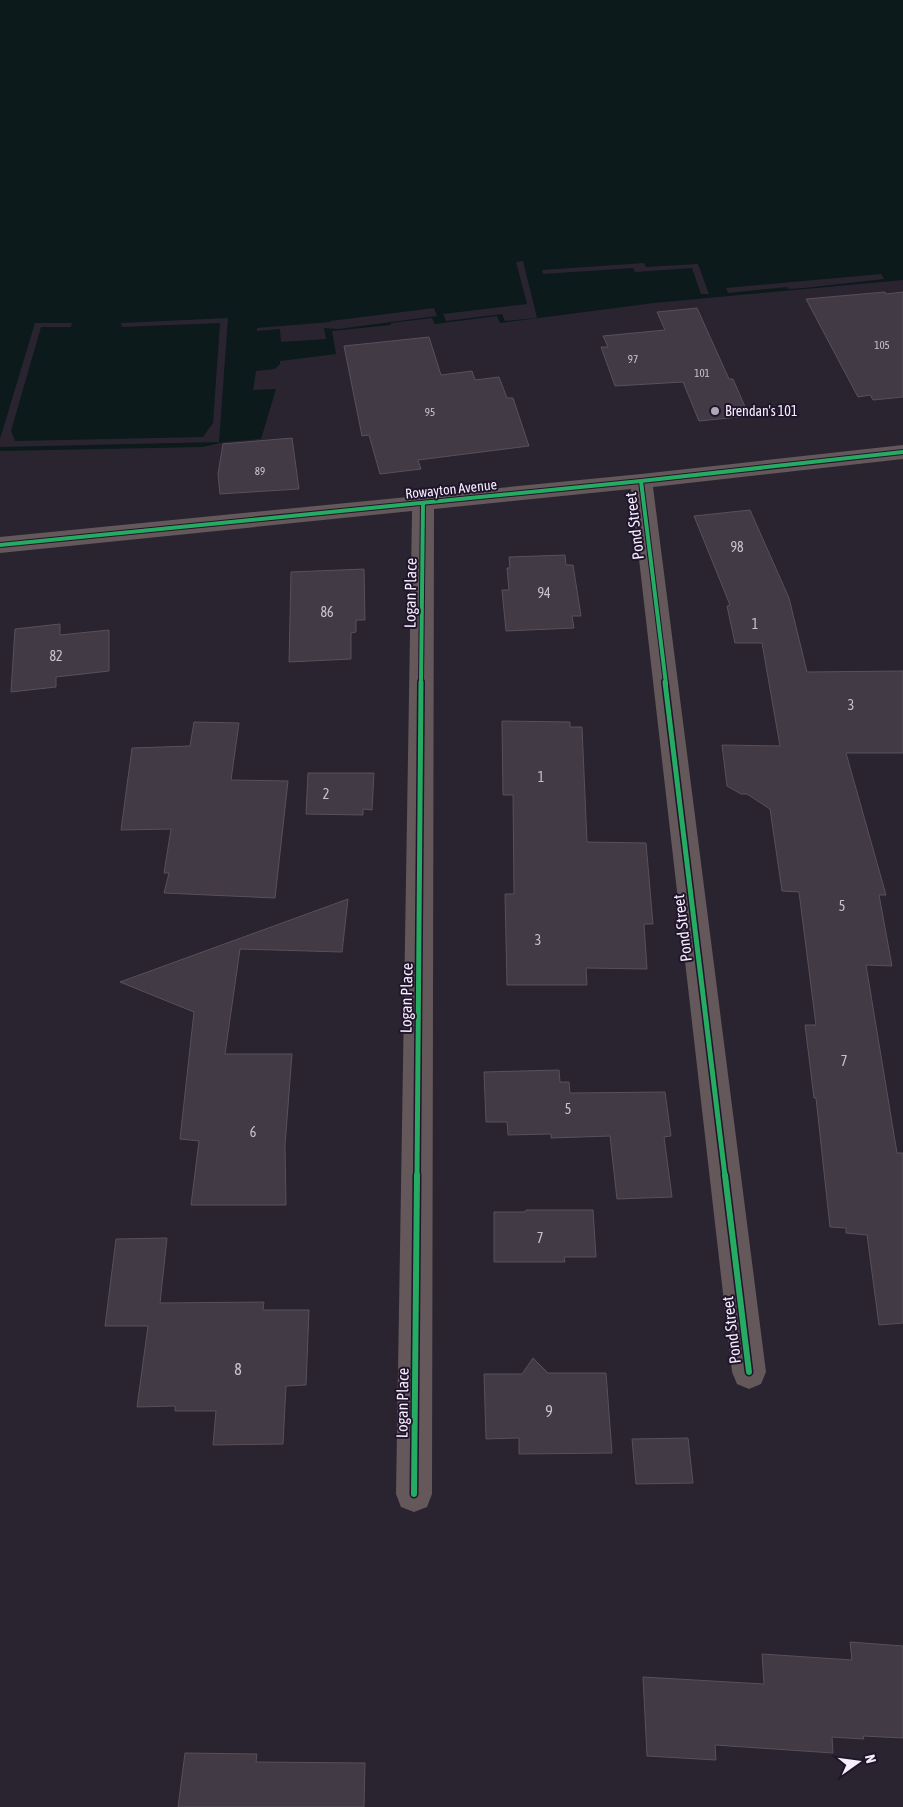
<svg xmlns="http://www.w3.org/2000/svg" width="903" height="1807" viewBox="0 0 903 1807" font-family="'Asap Condensed',sans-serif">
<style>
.water{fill:#0c1a1b}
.pier{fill:#2a2431}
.building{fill:#423a44;stroke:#58505a}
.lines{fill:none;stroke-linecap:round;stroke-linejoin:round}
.minor{fill:#64585a;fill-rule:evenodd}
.cycleway-far2-casing{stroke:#20152b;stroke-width:6}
.cycleway-far1-casing{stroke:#20152b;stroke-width:8}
.cycleway-casing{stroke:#20152b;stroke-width:9}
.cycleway-far2{stroke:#26ab63;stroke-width:4}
.cycleway-far1{stroke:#26ab63;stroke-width:5}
.cycleway{stroke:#26ab63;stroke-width:6}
.poi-dot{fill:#afa8b7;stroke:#20152b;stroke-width:2}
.labels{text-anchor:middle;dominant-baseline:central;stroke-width:4;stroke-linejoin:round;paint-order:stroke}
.far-number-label{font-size:11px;fill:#c9c2d0}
.far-poi-label{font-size:14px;fill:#f6efff;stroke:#20152b;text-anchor:start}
.far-street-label{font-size:14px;fill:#f6efff;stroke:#20152b}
.number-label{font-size:14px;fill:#c9c2d0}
.street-label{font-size:16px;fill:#f6efff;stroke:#20152b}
.near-number-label{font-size:16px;fill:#c9c2d0}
</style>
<rect width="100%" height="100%" fill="#2a2431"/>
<polygon class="water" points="0,0 903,0 903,280 654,303 500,323 497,316 435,324 432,318 391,323 391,325 332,331 336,354 280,361 280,364 275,369 256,371 253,390 276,389 261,439 224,442 203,447 0,451"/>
<g class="pier">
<polygon points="523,261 537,318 505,321 502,314 446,321 443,314 527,304 516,262"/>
<polygon points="644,263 646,267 698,264 709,294 701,294 692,268 635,272 633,268 543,274 542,270"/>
<polygon points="881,274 884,279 804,288 788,289 787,287 728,293 726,288"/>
<polygon points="434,308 437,316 338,329 324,328 326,339 281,342 280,329 257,331 257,328 330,322 330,321"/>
<polygon points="228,318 219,442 0,447 0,439 35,323 72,323 71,327 41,327 11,431 15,441 203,437 213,423 220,323 122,327 121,323"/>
</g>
<g class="building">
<polygon points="885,292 886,294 903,292 903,397 873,400 870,395 858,397 806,299"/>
<polygon points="697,308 729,379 733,379 749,416 699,421 683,382 615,386 601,347 608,347 603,336 665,330 657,312"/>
<polygon points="429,337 441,375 472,371 475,380 499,377 507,398 513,398 529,446 418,460 421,469 380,474 369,435 362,436 344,346"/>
<polygon points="292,438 299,489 220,494 218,474 223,444"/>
<polygon points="750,510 789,598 807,672 903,671 903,753 846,753 886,895 879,895 892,966 866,965 897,1153 903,1153 903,1323 879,1325 867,1235 846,1233 846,1228 830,1227 816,1098 814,1098 805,1025 816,1025 799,892 782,891 770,809 747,794 741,794 727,786 722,745 780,746 762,643 735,643 727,606 730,605 694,516"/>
<polygon points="565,555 566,565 573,565 581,616 572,616 574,628 506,631 502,590 509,590 507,568 510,568 509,557"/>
<polygon points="364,569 365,620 356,620 356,632 351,633 351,659 289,662 291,572"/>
<polygon points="60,624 60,635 109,630 109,671 56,677 56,687 11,692 15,629"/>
<polygon points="502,721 570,722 570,727 582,727 587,842 646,843 653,924 644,924 647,969 586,968 587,985 507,985 505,894 514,894 513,795 503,795"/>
<polygon points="194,722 239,723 231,780 288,781 275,898 164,893 169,873 164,873 171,829 121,830 132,748 190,746"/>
<polygon points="308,773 374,773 372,810 363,809 363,815 306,814"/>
<polygon points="348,899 342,952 240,949 225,1054 292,1054 285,1145 286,1205 191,1205 199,1141 180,1139 194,1012 120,982"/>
<polygon points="559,1070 560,1082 569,1082 570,1093 665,1092 671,1136 664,1137 672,1197 617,1199 610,1136 551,1138 551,1134 508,1135 507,1122 486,1122 484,1072"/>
<polygon points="526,1210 593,1210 596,1257 564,1257 565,1262 494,1262 494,1212 525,1212"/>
<polygon points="167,1238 160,1303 264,1302 263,1310 309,1310 306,1385 286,1386 283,1444 213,1445 216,1411 175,1411 175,1406 137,1407 148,1326 105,1326 116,1239"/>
<polygon points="533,1358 548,1373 606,1373 612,1453 519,1454 519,1438 486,1439 484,1374 522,1374"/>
<polygon points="688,1438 693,1483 636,1484 632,1439"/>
<polygon points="850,1642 903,1646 903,1738 863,1736 864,1739 832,1737 833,1753 715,1745 716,1760 647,1756 643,1677 764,1684 762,1654 852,1660"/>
<polygon points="185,1753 257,1754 256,1762 365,1763 364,1807 178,1807"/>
</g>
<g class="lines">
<polygon class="minor" points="903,445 903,459 653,487 766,1372 761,1384 749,1389 737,1384 732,1372 631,489 434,509 432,1494 427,1507 414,1512 401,1507 396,1494 412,511 0,553 0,537 641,474"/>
<defs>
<g id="cycleway-far2">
<polyline points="641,481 666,684"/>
<polyline points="0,545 641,481 903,452"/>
<polyline points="421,684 423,503"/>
</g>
<g id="cycleway-far1">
<polyline points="665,682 725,1176"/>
<polyline points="417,1176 421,682"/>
</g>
<g id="cycleway">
<polyline points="725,1175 749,1372"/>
<polyline points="414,1494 417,1175"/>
</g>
</defs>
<use href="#cycleway-far2" class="cycleway-far2-casing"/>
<use href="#cycleway-far1" class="cycleway-far1-casing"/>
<use href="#cycleway" class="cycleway-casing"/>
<use href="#cycleway-far2" class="cycleway-far2"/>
<use href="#cycleway-far1" class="cycleway-far1"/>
<use href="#cycleway" class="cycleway"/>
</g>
<circle class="poi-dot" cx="715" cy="411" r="5"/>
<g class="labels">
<g class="far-number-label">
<text x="882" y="345">105</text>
<text x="633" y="359">97</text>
<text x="702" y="373">101</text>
<text x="430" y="412">95</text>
<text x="260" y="471">89</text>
</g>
<g class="far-poi-label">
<text x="725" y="411">Brendan's 101</text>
</g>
<g class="far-street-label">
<text transform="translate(451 489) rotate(-6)">Rowayton Avenue</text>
</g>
<g class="number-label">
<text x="737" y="547">98</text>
<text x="544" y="593">94</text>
<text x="327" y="612">86</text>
<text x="755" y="624">1</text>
<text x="56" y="656">82</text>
<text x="851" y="705">3</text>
<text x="541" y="777">1</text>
<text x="326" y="794">2</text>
<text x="842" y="906">5</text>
<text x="538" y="940">3</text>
<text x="844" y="1061">7</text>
<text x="568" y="1109">5</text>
<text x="253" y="1132">6</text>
<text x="540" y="1238">7</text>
</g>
<g class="street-label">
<text transform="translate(634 526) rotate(-97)">Pond Street</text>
<text transform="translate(410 593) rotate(-89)">Logan Place</text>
<text transform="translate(682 928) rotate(-97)">Pond Street</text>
<text transform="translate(406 998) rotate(-89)">Logan Place</text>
<text transform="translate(731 1330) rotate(-97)">Pond Street</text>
<text transform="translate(402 1403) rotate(-89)">Logan Place</text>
</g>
<g class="near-number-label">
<text x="238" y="1369">8</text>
<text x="549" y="1411">9</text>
</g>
</g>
<g transform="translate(858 1762) rotate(76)" stroke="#20152b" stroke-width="4" paint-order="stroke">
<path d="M0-4L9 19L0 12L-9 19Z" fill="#f6efff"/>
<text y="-8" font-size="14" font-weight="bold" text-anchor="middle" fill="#f6efff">N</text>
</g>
</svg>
